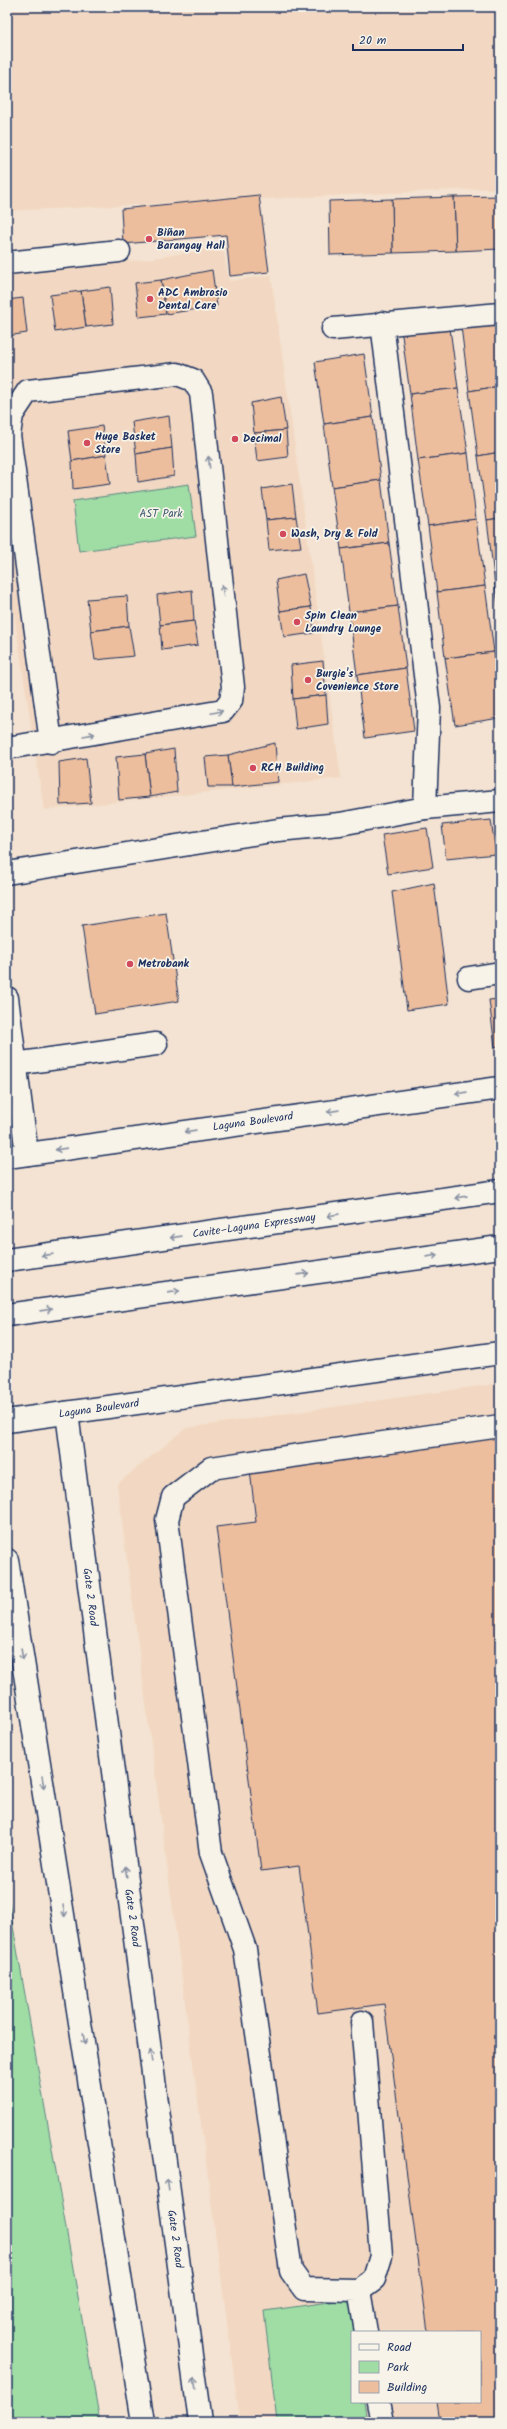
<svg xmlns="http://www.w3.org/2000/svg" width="507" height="2429" viewBox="0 0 507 2429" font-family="Kalam,sans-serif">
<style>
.built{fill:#f2d8c2;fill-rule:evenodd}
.green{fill:#9fdda5;stroke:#5d8682}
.building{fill:#edbe9d;stroke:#1b2f5e}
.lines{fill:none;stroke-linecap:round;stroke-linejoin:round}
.minor-casing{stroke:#1b2f5e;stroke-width:25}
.major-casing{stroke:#1b2f5e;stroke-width:25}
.highway-casing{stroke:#1b2f5e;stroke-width:25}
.minor{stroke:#f7f3e8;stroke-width:22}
.major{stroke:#f7f3e8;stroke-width:22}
.highway{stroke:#f7f3e8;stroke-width:22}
.oneway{stroke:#8991a3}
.poi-dot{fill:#d1495b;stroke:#f7f3e8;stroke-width:1.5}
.labels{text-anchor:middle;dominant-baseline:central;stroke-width:3.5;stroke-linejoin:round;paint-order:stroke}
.poi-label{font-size:11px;font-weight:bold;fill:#1b2f5e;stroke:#f7f3e8;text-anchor:start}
.park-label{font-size:11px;fill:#3c5a70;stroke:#f7f3e8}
.street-label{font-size:11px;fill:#1b2f5e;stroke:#f7f3e8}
</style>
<rect width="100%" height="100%" fill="#f4e3d2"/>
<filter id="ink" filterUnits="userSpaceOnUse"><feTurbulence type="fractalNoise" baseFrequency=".025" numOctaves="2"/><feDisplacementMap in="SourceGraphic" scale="8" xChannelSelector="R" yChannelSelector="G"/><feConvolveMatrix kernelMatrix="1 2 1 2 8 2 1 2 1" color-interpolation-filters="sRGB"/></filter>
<g filter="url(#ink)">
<g class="built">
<polygon points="7,7 500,7 500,188 7,211"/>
<polygon points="223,247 229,281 271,275 341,778 44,810 7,568 7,274 140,260"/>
<path d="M500,1383V2422H240L117,1484L186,1428ZM352,2332H480V2402H352Z"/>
</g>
<g class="green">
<polygon points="189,484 196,536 79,551 73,501"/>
<polygon points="7,1892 100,2422 7,2422"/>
<polygon points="352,2299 356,2332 352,2332 352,2402 364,2402 367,2422 277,2422 264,2311"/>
</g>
<g class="building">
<polygon points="259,195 269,272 230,276 226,235 123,244 121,209"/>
<polygon points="500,196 500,249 456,251 454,197"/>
<polygon points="454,197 456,251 393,253 392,199"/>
<polygon points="392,199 393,253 330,255 329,201"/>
<polygon points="212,270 217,306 166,314 161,280"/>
<polygon points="161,280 166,314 139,317 135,283"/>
<polygon points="110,287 113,324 86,327 81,291"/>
<polygon points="81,291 86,327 55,332 50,295"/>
<polygon points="23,298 27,333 7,336 7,300"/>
<polygon points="500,320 500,386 469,391 461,326"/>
<polygon points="449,321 458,388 410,394 401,328"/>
<polygon points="364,354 373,417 324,424 315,362"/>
<polygon points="500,386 500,452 478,456 469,391"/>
<polygon points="458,388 468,453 418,460 410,394"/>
<polygon points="281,397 286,430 254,433 251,403"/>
<polygon points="169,416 172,448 136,454 132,422"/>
<polygon points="373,417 381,480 332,487 324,424"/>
<polygon points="102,426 106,455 72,461 68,431"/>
<polygon points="286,430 288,457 257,461 254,433"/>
<polygon points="172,448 174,476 138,482 136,454"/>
<polygon points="500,452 500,518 487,520 478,456"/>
<polygon points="468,453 476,519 428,526 418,460"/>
<polygon points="106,455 110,484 73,489 72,461"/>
<polygon points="381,480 389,543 341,549 332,487"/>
<polygon points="292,484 296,517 266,520 262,489"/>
<polygon points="296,517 301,547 269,550 266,520"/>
<polygon points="500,518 500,584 495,585 487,520"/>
<polygon points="476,519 485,586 437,592 428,526"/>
<polygon points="389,543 398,606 349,612 341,549"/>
<polygon points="304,574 311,607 280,611 276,580"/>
<polygon points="500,584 500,618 495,585"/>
<polygon points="485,586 494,652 445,658 437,592"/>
<polygon points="192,590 194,621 160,625 157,595"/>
<polygon points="127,596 129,626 91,631 87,599"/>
<polygon points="398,606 406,668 357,675 349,612"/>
<polygon points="311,607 314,633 284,637 280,611"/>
<polygon points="194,621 198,645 162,650 160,625"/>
<polygon points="129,626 134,656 95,660 91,631"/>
<polygon points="494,652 500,696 500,718 455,725 445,658"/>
<polygon points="323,661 326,695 293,699 291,665"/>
<polygon points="406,668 414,731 365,738 357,675"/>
<polygon points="326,695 328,724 296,729 293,699"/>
<polygon points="275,743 278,782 232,787 228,755"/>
<polygon points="174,749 177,792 150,797 145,754"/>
<polygon points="145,754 150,797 119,800 116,757"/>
<polygon points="228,755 232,787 208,787 205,757"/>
<polygon points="86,758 91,803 60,805 59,762"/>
<polygon points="491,820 496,854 446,859 442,825"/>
<polygon points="427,828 433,867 388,874 382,835"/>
<polygon points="434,883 449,1004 407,1010 392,892"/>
<polygon points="166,913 179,1001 95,1014 82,926"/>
<polygon points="500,999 500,1046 495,1047 489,1000"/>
<polygon points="500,1436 500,2422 440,2422 437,2402 480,2402 480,2332 428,2332 384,2004 318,2013 299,1866 261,1871 216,1527 256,1522 250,1470"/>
</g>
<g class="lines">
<defs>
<g id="minor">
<polyline points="7,263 119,251"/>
<polyline points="382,323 429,708 425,808"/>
<polyline points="333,329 500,314"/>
<polyline points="7,748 223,711 231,701 233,687 201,393 193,380 177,374 28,391 12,415 9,435 51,742"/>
<polyline points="7,873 278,830 340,824 425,808 500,801"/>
<polyline points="469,978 500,973"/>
<polyline points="7,998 27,1154"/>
<polyline points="15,1064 156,1044"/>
<polyline points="67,1413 124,1857 200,2422"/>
<polyline points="7,1560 143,2422"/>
<polyline points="359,2290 374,2279 381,2256 362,2022"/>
<polyline points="366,2332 359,2290 304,2289 291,2271 245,1949 211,1853 167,1520 173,1497 211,1468 500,1426"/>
<polyline points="378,2402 382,2422"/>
</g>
<g id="major">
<polyline points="7,1157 500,1088"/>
<polyline points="7,1421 500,1353"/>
</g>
<g id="highway">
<polyline points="7,1260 500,1191"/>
<polyline points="7,1315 500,1247"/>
</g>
</defs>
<use href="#minor" class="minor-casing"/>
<use href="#major" class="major-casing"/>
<use href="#highway" class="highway-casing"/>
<use href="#minor" class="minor"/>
<use href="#major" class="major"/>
<use href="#highway" class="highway"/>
</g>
<defs><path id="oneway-shaft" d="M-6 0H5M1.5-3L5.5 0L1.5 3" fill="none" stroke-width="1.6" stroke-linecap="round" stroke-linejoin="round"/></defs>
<g class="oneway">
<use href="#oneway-shaft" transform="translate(209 462) rotate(-96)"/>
<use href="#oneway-shaft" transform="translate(223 591) rotate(-96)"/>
<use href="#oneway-shaft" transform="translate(217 712) rotate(-12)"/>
<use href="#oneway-shaft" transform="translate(89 735) rotate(-10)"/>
<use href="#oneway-shaft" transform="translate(461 1093) rotate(172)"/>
<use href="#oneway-shaft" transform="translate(333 1111) rotate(172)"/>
<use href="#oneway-shaft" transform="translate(190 1131) rotate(172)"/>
<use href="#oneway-shaft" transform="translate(61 1149) rotate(172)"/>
<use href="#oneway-shaft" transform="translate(461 1197) rotate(172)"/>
<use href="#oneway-shaft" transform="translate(333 1215) rotate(172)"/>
<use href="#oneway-shaft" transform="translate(176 1237) rotate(172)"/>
<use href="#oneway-shaft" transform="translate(47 1255) rotate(172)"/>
<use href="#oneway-shaft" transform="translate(432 1256) rotate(-8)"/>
<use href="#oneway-shaft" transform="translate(303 1274) rotate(-8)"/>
<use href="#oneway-shaft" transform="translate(174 1292) rotate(-8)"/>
<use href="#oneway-shaft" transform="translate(46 1310) rotate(-8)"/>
<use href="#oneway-shaft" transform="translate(22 1654) rotate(81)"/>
<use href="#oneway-shaft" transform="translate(43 1782) rotate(81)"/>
<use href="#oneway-shaft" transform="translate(126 1872) rotate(-98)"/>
<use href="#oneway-shaft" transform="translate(64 1911) rotate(81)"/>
<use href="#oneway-shaft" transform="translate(84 2039) rotate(81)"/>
<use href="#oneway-shaft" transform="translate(151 2056) rotate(-98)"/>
<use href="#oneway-shaft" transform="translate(168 2185) rotate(-98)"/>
<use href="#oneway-shaft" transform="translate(195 2383) rotate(-98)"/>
</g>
</g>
<g class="poi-dot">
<circle cx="149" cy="239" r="4"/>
<circle cx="150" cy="299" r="4"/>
<circle cx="235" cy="439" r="4"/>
<circle cx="87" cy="443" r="4"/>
<circle cx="283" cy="534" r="4"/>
<circle cx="297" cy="622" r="4"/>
<circle cx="308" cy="680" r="4"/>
<circle cx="253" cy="768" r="4"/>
<circle cx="130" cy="964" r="4"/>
</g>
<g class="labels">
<g class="poi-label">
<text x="157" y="233">Biñan<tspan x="157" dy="13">Barangay Hall</tspan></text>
<text x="158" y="293">ADC Ambrosio<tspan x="158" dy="13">Dental Care</tspan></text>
<text x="95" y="437">Huge Basket<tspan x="95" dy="13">Store</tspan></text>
<text x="243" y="439">Decimal</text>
<text x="291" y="534">Wash, Dry &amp; Fold</text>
<text x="305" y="616">Spin Clean<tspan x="305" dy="13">Laundry Lounge</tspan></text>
<text x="316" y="674">Burgie's<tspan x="316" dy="13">Covenience Store</tspan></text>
<text x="261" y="768">RCH Building</text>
<text x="138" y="964">Metrobank</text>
</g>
<g class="park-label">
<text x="161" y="514">AST Park</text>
</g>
<g class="street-label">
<text transform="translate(253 1122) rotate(-8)">Laguna Boulevard</text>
<text transform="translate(254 1226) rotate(-8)">Cavite–Laguna Expressway</text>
<text transform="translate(99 1409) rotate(-8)">Laguna Boulevard</text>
<text transform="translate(90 1597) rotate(83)">Gate 2 Road</text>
<text transform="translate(132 1918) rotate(82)">Gate 2 Road</text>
<text transform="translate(175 2239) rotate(82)">Gate 2 Road</text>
</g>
</g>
<rect width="507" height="2429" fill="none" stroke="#f7f3e8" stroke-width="24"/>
<rect x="12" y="12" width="483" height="2405" fill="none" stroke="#1b2f5e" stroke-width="1.5" filter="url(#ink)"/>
<rect x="351" y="2331" width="130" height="72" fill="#f7f3e8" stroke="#9fa5b1"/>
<rect x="359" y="2344" width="20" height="6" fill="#f7f3e8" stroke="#9fa5b1"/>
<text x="387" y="2351" font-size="12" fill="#1b2f5e">Road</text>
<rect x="359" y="2361" width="20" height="12" fill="#9fdda5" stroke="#9fa5b1"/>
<text x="387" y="2371" font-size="12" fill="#1b2f5e">Park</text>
<rect x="359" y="2381" width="20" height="12" fill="#edbe9d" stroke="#9fa5b1"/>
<text x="387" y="2391" font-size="12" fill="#1b2f5e">Building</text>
<path d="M353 44v6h110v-6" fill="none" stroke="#1b2f5e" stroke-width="2"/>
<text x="359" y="44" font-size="12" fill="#1b2f5e" stroke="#f7f3e8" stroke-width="3" paint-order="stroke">20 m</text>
</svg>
